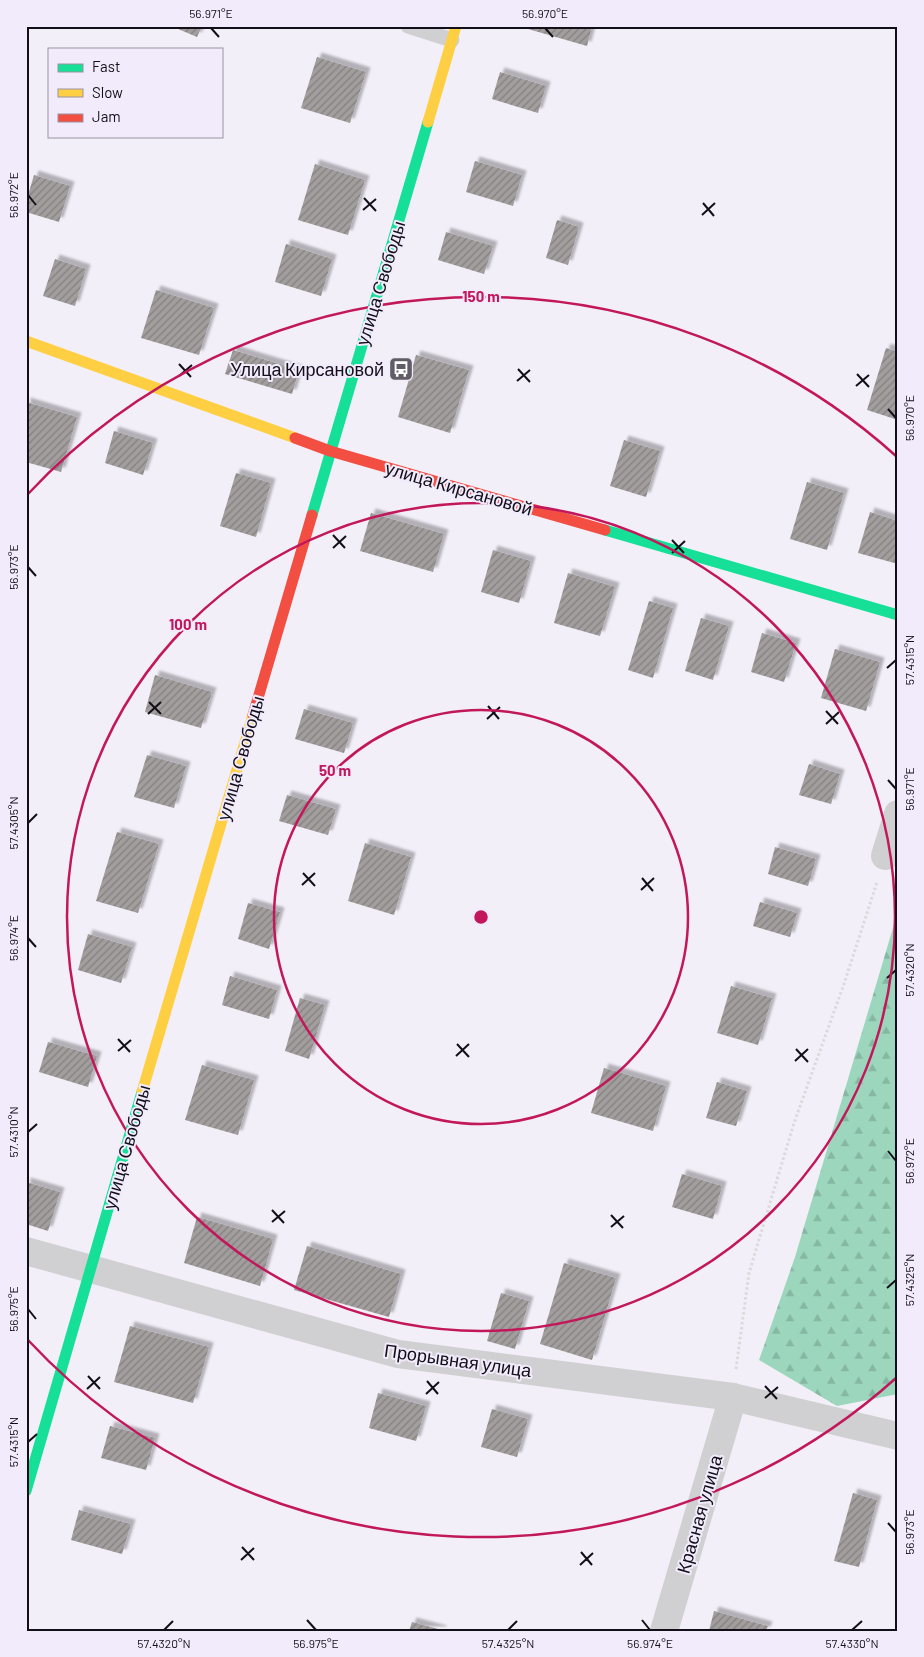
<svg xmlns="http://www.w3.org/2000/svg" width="924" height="1657" viewBox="0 0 924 1657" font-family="Barlow,sans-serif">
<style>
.forest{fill:url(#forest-firs)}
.building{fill:url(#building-hatch);filter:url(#shadow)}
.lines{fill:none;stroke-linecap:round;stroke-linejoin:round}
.path{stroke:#dadadc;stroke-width:3;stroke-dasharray:2.5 2.5;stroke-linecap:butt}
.lane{stroke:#d0d0d2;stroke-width:15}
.street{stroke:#d0d0d2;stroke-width:28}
.fast{stroke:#16e098;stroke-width:11}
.slow{stroke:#ffcf43;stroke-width:11}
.jam{stroke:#f24e42;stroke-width:11}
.ticks{fill:none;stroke:#130f19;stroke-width:2}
.ring{fill:none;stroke:#c2185b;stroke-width:2.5}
.labels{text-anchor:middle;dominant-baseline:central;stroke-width:4;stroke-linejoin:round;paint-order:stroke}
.street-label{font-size:18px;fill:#130f19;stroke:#f2ebfc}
.poi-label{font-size:18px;fill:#130f19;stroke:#f2ebfc;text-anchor:end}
.centre{fill:#c2185b;stroke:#f2ebfc;stroke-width:2.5}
.ring-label{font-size:15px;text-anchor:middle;font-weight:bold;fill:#c2185b;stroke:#f2ebfc;stroke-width:4;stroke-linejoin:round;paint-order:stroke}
.neatline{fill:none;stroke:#130f19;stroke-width:2}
.ticks-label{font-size:12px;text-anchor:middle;fill:#130f19}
</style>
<defs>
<pattern id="forest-firs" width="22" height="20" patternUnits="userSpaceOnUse" patternTransform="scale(1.25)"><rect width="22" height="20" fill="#9cd7bd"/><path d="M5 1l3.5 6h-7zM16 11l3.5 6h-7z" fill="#86b7a2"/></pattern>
<pattern id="building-hatch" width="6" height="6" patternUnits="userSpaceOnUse" patternTransform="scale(1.25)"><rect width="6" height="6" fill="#a39e9e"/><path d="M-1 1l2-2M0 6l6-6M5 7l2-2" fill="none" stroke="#847f80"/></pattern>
<filter id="shadow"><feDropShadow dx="4.5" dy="-4.5" stdDeviation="1" flood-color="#0004"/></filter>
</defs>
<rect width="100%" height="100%" fill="#f3eff8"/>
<polygon class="forest" points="898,911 898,1394 837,1406 759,1360 795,1257"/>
<g class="building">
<polygon points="171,26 202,26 197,37"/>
<polygon points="529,26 592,26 587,46 528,29"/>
<polygon points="317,57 366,72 350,123 301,108"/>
<polygon points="500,72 546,86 538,113 492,99"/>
<polygon points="475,161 522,175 513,206 466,192"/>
<polygon points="315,164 365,180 348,235 298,220"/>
<polygon points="34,175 70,186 59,222 26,212 26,202"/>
<polygon points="557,220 579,227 568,265 546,258"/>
<polygon points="446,232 493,246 484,274 438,260"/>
<polygon points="286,244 332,259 321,296 275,282"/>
<polygon points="55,259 86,269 75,306 43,296"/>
<polygon points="156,290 214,308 199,355 141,338"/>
<polygon points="886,348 898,352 898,420 867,410"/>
<polygon points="233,350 299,370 292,394 225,374"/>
<polygon points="416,355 469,370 450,433 398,417"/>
<polygon points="26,402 77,417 61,472 26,462"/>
<polygon points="114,431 153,443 143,475 105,463"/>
<polygon points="624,440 660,451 646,497 610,486"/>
<polygon points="236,473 271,483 256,537 220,526"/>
<polygon points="807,482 844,493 827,550 790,539"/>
<polygon points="870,512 898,521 898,564 858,553"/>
<polygon points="371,513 444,534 433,572 360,551"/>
<polygon points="493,550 531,561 519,603 481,592"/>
<polygon points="568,573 615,587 600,636 554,623"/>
<polygon points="649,601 673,608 653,678 628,670"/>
<polygon points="701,618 729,626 713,680 685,671"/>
<polygon points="762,633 796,643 784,682 751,672"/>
<polygon points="835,649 880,662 866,711 821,698"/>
<polygon points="155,675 212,692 201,728 145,712"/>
<polygon points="304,709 353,723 344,753 295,739"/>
<polygon points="147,755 186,766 174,808 134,797"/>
<polygon points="809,764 840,774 831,804 799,795"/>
<polygon points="287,795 336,809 328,835 279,821"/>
<polygon points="117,832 159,844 138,913 96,901"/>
<polygon points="365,843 411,857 394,915 348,901"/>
<polygon points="775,847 816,859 808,886 768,874"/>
<polygon points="760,902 797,913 790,937 753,926"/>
<polygon points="248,903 280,912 269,949 238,939"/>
<polygon points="88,934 132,947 121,983 78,970"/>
<polygon points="230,976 277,990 269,1019 222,1005"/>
<polygon points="731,986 772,998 758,1045 717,1033"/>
<polygon points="300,998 325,1005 309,1059 285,1051"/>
<polygon points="48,1042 97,1056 88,1087 39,1072"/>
<polygon points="202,1065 254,1080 238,1135 185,1120"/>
<polygon points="604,1068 666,1086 653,1131 591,1113"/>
<polygon points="717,1082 747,1091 736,1126 706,1118"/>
<polygon points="682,1174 722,1186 713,1219 672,1207"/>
<polygon points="26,1182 60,1192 48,1231 26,1224"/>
<polygon points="197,1217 273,1239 260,1286 184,1263"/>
<polygon points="307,1246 401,1274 389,1317 294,1290"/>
<polygon points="564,1263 616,1278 592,1360 540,1344"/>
<polygon points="501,1293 529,1301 515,1349 487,1341"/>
<polygon points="130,1326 209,1347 193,1403 114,1382"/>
<polygon points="378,1393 426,1406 416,1441 369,1428"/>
<polygon points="492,1409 528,1419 517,1457 481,1447"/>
<polygon points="110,1426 155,1438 146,1470 101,1458"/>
<polygon points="853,1493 877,1500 859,1567 834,1561"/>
<polygon points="79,1510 131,1524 122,1554 71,1540"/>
<polygon points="714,1611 768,1626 766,1631 709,1631"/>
<polygon points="412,1622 442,1630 442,1631 409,1631"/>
</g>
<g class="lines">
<polyline class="path" points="736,1369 749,1273 794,1123 844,984 877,882"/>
<polyline class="lane" points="408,26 452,40"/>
<g class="street">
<polyline points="885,856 898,814"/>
<polyline points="26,1251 398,1354 733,1397 898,1436"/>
<polyline points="664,1631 733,1397"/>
</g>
<g class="fast">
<polyline points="312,515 428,122"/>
<polyline points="605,530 898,615"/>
<polyline points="26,1491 142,1092"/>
</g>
<g class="slow">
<polyline points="428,122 456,26"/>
<polyline points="26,341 295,438"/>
<polyline points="142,1092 253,715"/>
</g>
<g class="jam">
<polyline points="295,438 330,451 605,530"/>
<polyline points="253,715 312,515"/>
</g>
</g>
<path class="ticks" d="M211,28L219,37M545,28L553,37M28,195L36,205M364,198L376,211M703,203L714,216M363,210L376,199M702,215L715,203M179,364L191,377M518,369L530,382M857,374L869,387M179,376L192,365M517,381L530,370M856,386L869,375M888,409L896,418M333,535L345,548M672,540L684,553M333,548L346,536M672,553L685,541M28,567L36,576M887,668L896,660M149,702L161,714M488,706L499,719M826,711L838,724M148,714L161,702M487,719L500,707M826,724L839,712M888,780L896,789M28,823L37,814M303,873L315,886M642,878L653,891M302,885L315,873M641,890L654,878M28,938L36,947M887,978L896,970M118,1039L130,1052M457,1044L469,1057M796,1049L808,1062M118,1051L131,1040M456,1056L469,1044M795,1061L808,1049M28,1132L37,1124M888,1151L896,1161M272,1210L284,1223M611,1215L623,1228M272,1222L285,1211M611,1227L624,1216M887,1288L896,1280M28,1309L36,1319M88,1376L100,1389M427,1381L438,1394M765,1386L777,1399M87,1389L100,1377M426,1394L439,1382M765,1398L778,1387M28,1442L37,1434M888,1523L896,1532M242,1547L254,1560M581,1552L592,1565M241,1560L254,1548M580,1565L593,1553M307,1620L316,1630M642,1620L650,1630M164,1630L173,1621M508,1630L517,1621M852,1630L862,1621"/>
<g class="ring">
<circle cx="481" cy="917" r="207"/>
<circle cx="481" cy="917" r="414"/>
<path d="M896 1378A620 620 0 0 1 28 1340M28 494A620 620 0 0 1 896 456"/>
</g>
<defs>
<symbol id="bus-square" viewBox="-11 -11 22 22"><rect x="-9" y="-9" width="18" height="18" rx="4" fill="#615d67" stroke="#f2ebfc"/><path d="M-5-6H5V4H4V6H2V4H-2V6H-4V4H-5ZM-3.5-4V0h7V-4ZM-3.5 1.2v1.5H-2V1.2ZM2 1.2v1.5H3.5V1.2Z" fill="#fff"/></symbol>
</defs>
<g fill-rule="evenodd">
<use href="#bus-square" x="387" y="355" width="28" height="28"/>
</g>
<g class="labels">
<g class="street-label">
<text transform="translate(380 283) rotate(-73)">улица Свободы</text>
<text transform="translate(459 488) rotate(16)">улица Кирсановой</text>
<text transform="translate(240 758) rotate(-74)">улица Свободы</text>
<text transform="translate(126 1147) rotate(-74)">улица Свободы</text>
<text transform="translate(458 1360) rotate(8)">Прорывная улица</text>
<text transform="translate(699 1514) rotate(-74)">Красная улица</text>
</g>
<g class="poi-label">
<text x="384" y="369">Улица Кирсановой</text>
</g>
</g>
<circle cx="481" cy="917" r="8" class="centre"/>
<g class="ring-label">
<text x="481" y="302">150 m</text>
<text x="188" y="630">100 m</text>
<text x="335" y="776">50 m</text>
</g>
<rect width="924" height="1657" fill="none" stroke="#f2ebfc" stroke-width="55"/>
<rect x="48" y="48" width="175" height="90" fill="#f2ebfc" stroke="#9993a1"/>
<rect x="58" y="64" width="25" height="8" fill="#16e098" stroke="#9993a1"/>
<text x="92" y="72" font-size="15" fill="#130f19">Fast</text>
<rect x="58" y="89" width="25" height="8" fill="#ffcf43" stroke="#9993a1"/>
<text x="92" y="98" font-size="15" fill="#130f19">Slow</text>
<rect x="58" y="114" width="25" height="8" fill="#f24e42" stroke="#9993a1"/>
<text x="92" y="122" font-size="15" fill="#130f19">Jam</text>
<rect x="28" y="28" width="868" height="1602" class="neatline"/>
<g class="ticks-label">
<text x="211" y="18">56.971°E</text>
<text x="545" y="18">56.970°E</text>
<text transform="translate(14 195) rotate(-90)" y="4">56.972°E</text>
<text transform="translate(910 418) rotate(-90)" y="4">56.970°E</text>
<text transform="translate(14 567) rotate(-90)" y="4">56.973°E</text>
<text transform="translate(910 660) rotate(-90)" y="4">57.4315°N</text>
<text transform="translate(910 789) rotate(-90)" y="4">56.971°E</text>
<text transform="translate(14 823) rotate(-90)" y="4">57.4305°N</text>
<text transform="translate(14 938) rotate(-90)" y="4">56.974°E</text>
<text transform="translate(910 970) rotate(-90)" y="4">57.4320°N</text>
<text transform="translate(14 1132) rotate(-90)" y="4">57.4310°N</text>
<text transform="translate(910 1161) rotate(-90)" y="4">56.972°E</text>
<text transform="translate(910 1280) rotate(-90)" y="4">57.4325°N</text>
<text transform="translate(14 1309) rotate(-90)" y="4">56.975°E</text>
<text transform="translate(14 1442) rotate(-90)" y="4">57.4315°N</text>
<text transform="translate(910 1532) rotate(-90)" y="4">56.973°E</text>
<text x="164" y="1648">57.4320°N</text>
<text x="316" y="1648">56.975°E</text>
<text x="508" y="1648">57.4325°N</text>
<text x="650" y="1648">56.974°E</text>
<text x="852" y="1648">57.4330°N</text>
</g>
</svg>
